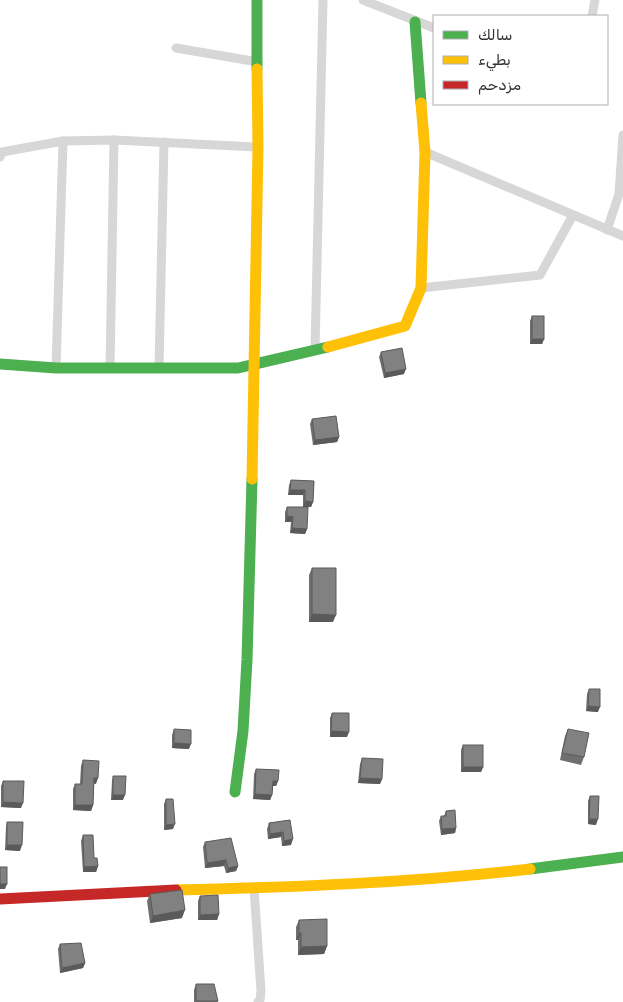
<svg xmlns="http://www.w3.org/2000/svg" width="623" height="1002" viewBox="0 0 623 1002" font-family="Rubik,'Noto Sans Arabic',sans-serif">
<style>
.lines{fill:none;stroke-linecap:round;stroke-linejoin:round}
.street{stroke:#d7d7d7;stroke-width:9}
.fast{stroke:#4caf50;stroke-width:11}
.slow{stroke:#ffc107;stroke-width:11}
.jam{stroke:#c62828;stroke-width:11}
.wall{fill:#6f6f6f}
.shaded-wall{fill:#5a5a5a}
.building{fill:#818181;stroke:#5a5a5a}
</style>
<rect width="100%" height="100%" fill="#fff"/>
<g class="lines">
<g class="street">
<polyline points="363,0 434,28"/>
<polyline points="592,16 595,0"/>
<polyline points="176,48 258,62"/>
<polyline points="425,152 623,236"/>
<polyline points="0,157 2,152 63,141 114,140 258,147"/>
<polyline points="607,230 619,194 623,135"/>
<polyline points="421,288 540,275 573,215"/>
<polyline points="315,350 323,0"/>
<polyline points="56,368 63,141"/>
<polyline points="110,368 114,140"/>
<polyline points="159,368 164,142"/>
<polyline points="254,888 261,991 260,1000 258,1002"/>
</g>
<g class="fast">
<polyline points="257,0 257,69"/>
<polyline points="415,22 421,103"/>
<polyline points="0,364 56,368 238,368 328,347"/>
<polyline points="235,792 243,731 247,660 252,479"/>
<polyline points="530,869 623,857"/>
</g>
<g class="slow">
<polyline points="328,347 405,326 421,288 425,152 421,103"/>
<polyline points="252,479 258,147 257,69"/>
<path d="M176,890C294,887 412,883 530,869"/>
</g>
<polyline class="jam" points="0,899 176,890"/>
</g>
<g class="wall">
<polygon points="532,316 544,339 542,344 530,344 530,321"/>
<polygon points="381,352 404,374 384,378 379,357"/>
<polygon points="312,419 339,437 337,442 313,445 310,424"/>
<polygon points="291,480 314,481 313,502 311,507 303,507 303,495 288,495 289,485"/>
<polygon points="287,507 307,529 305,534 290,533 291,522 285,522 285,512"/>
<polygon points="312,568 333,622 309,622 309,575"/>
<polygon points="589,689 598,712 586,711 587,694"/>
<polygon points="332,713 347,737 330,737 330,718"/>
<polygon points="174,729 189,749 172,748 172,735"/>
<polygon points="568,729 584,757 581,765 560,760 565,736"/>
<polygon points="463,745 483,767 481,772 461,772 461,750"/>
<polygon points="362,758 382,779 380,784 358,783 360,764"/>
<polygon points="83,760 96,784 94,783 93,805 91,811 73,810 73,789 75,784 80,784 81,766"/>
<polygon points="256,769 278,781 276,786 273,786 272,795 270,800 253,799 254,774"/>
<polygon points="113,776 123,800 111,800 112,781"/>
<polygon points="3,781 21,808 1,807 1,786"/>
<polygon points="590,796 596,825 588,824 588,801"/>
<polygon points="166,799 173,829 164,830 164,804"/>
<polygon points="446,811 456,828 455,833 441,835 439,821 441,816 444,816"/>
<polygon points="290,820 291,845 282,846 281,837 268,839 267,829 269,823"/>
<polygon points="7,822 20,851 5,850 6,827"/>
<polygon points="83,835 94,858 98,866 96,872 83,872 81,841"/>
<polygon points="205,842 238,866 236,871 226,873 224,866 205,868 203,847"/>
<polygon points="150,894 182,918 150,923 147,901"/>
<polygon points="200,896 219,914 217,920 198,920 198,901"/>
<polygon points="299,920 327,946 324,954 298,955 298,940 296,940 296,927"/>
<polygon points="60,944 85,963 83,968 60,973 58,949"/>
<polygon points="196,984 218,1001 217,1002 194,1002 194,990"/>
</g>
<g class="shaded-wall">
<polygon points="532,339 544,339 542,344 530,344"/>
<polygon points="406,369 404,374 384,378 385,373"/>
<polygon points="339,437 337,442 313,445 315,440"/>
<polygon points="290,490 305,490 303,495 288,495"/>
<polygon points="305,501 313,502 311,507 303,507"/>
<polygon points="287,516 293,517 291,522 285,522"/>
<polygon points="292,528 307,529 305,534 290,533"/>
<polygon points="312,614 336,615 333,622 309,622"/>
<polygon points="588,706 600,707 598,712 586,711"/>
<polygon points="331,731 349,732 347,737 330,737"/>
<polygon points="174,743 191,744 189,749 172,748"/>
<polygon points="463,767 483,767 481,772 461,772"/>
<polygon points="94,778 98,778 96,784 92,783"/>
<polygon points="360,778 382,779 380,784 358,783"/>
<polygon points="273,781 278,781 276,786 271,786"/>
<polygon points="255,794 272,795 270,800 253,799"/>
<polygon points="113,795 125,795 123,800 111,800"/>
<polygon points="3,802 23,803 21,808 1,807"/>
<polygon points="75,805 93,805 91,811 73,810"/>
<polygon points="589,819 598,819 596,825 588,824"/>
<polygon points="175,824 173,829 164,830 166,825"/>
<polygon points="456,828 455,833 441,835 442,829"/>
<polygon points="283,832 281,837 268,839 270,834"/>
<polygon points="293,839 291,845 282,846 284,841"/>
<polygon points="7,845 22,845 20,851 5,850"/>
<polygon points="226,860 224,866 205,868 207,863"/>
<polygon points="98,866 96,872 83,872 84,867"/>
<polygon points="238,866 236,871 226,873 228,868"/>
<polygon points="0,884 7,884 5,889 0,889"/>
<polygon points="185,910 182,918 150,923 153,916"/>
<polygon points="219,914 217,920 198,920 200,915"/>
<polygon points="299,933 301,933 298,940 296,940"/>
<polygon points="327,946 324,954 298,955 301,947"/>
<polygon points="85,963 83,968 60,973 62,968"/>
</g>
<g class="building">
<rect x="532" y="316" width="12" height="23"/>
<polygon points="402,348 406,369 385,373 381,352"/>
<polygon points="336,416 339,437 315,440 312,419"/>
<polygon points="291,480 314,481 313,502 305,501 305,490 290,490"/>
<polygon points="287,507 308,507 307,529 292,528 293,517 287,516"/>
<polygon points="312,568 336,568 336,615 312,614"/>
<polygon points="589,689 600,689 600,707 588,706"/>
<polygon points="332,713 349,713 349,732 331,731"/>
<polygon points="174,729 191,730 191,744 174,743"/>
<polygon points="568,729 589,733 584,757 562,753"/>
<rect x="463" y="745" width="20" height="22"/>
<polygon points="362,758 383,759 382,779 360,778"/>
<polygon points="83,760 99,761 98,778 94,778 93,805 75,805 75,784 82,784"/>
<polygon points="256,769 279,770 278,781 273,781 272,795 255,794"/>
<polygon points="113,776 126,776 125,795 113,795"/>
<polygon points="3,781 24,781 23,803 3,802"/>
<polygon points="590,796 599,796 598,819 589,819"/>
<polygon points="166,799 173,799 175,824 166,825"/>
<polygon points="455,810 456,828 442,829 441,816 446,816 446,811"/>
<polygon points="290,820 293,839 284,841 283,832 270,834 269,823"/>
<polygon points="7,822 23,822 22,845 7,845"/>
<polygon points="83,835 93,835 94,858 97,858 98,866 84,867"/>
<polygon points="231,838 238,866 228,868 226,860 207,863 205,842"/>
<rect x="0" y="867" width="7" height="17"/>
<polygon points="182,890 185,910 153,916 150,894"/>
<polygon points="218,895 219,914 200,915 200,896"/>
<polygon points="327,919 327,946 301,947 301,933 299,933 299,920"/>
<polygon points="81,943 85,963 62,968 60,944"/>
<polygon points="196,984 214,984 218,1001 196,1001"/>
</g>
<rect x="433" y="15" width="175" height="90" fill="#ffffff" stroke="#adadad"/>
<rect x="443" y="31" width="25" height="8" fill="#4caf50" stroke="#adadad"/>
<text x="478" y="40" font-size="15" fill="#333333">سالك</text>
<rect x="443" y="56" width="25" height="8" fill="#ffc107" stroke="#adadad"/>
<text x="478" y="65" font-size="15" fill="#333333">بطيء</text>
<rect x="443" y="81" width="25" height="8" fill="#c62828" stroke="#adadad"/>
<text x="478" y="90" font-size="15" fill="#333333">مزدحم</text>
</svg>
